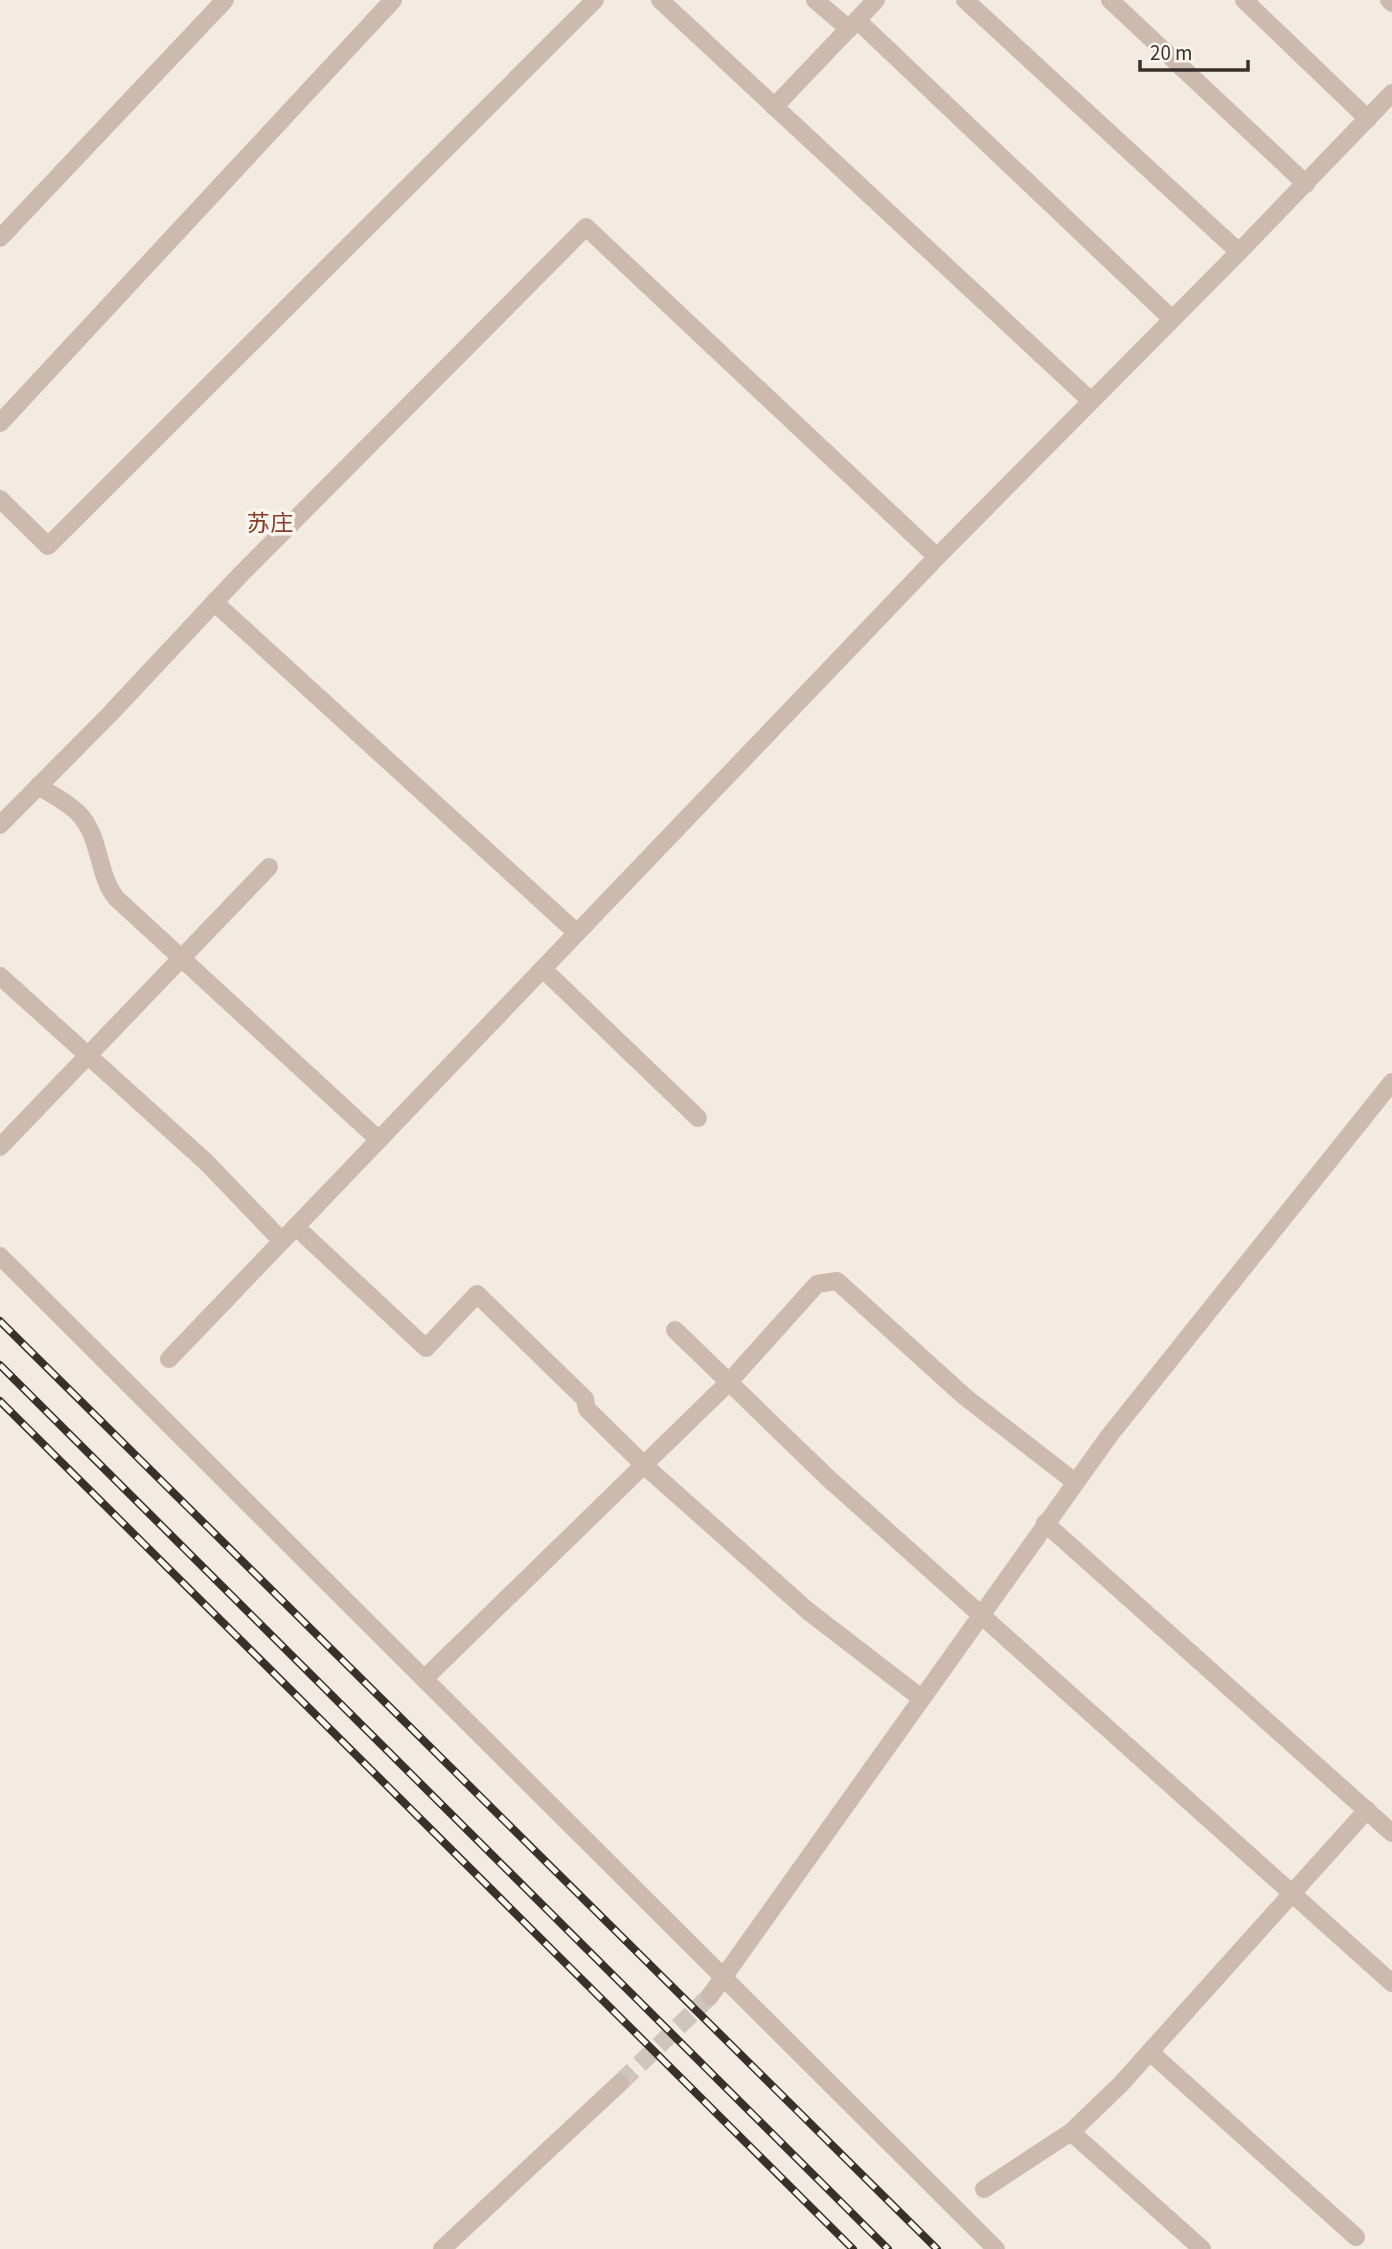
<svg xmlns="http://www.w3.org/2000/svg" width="1392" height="2249" viewBox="0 0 1392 2249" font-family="'Source Sans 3','Noto Sans SC',sans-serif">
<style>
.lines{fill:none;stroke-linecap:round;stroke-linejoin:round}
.minor-tunnel{stroke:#cec5bd;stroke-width:18;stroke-dasharray:18 9;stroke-linecap:butt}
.minor{stroke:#cbbaad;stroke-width:18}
.rail-casing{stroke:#3a302b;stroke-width:8}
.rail{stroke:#faf4ee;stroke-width:5;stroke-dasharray:16;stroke-linecap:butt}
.labels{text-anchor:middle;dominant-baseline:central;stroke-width:7;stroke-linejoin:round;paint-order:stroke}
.quarter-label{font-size:23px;fill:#863c27;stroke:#faf4ee}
</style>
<rect width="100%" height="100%" fill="#f3eae1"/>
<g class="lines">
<polyline class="minor-tunnel" points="620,2083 710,1996"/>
<g class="minor">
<polyline points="660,0 1091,401"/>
<polyline points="815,0 849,29"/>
<polyline points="965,0 1239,252"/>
<polyline points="1110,0 1306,184"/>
<polyline points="1244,0 1368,119"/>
<polyline points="1389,0 1392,3"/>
<polyline points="857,20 1172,319"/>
<polyline points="774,107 876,0"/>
<polyline points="0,238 225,0"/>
<polyline points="0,423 393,0"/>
<polyline points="0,499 48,546 595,0"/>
<polyline points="214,602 577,933"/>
<path d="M38,786C51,794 69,803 79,814C101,837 97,874 116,898L379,1140"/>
<polyline points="0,825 110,714 241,574 586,227 937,557"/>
<polyline points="543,969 698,1118"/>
<polyline points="0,976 206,1162 282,1241"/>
<polyline points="0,1147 269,867"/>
<polyline points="296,1227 426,1348 477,1294 585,1399 587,1409 645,1466 808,1611 921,1698"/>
<polyline points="0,1256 996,2249"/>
<polyline points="675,1330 828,1478 1392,1983"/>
<polyline points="169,1359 937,557 1239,252 1392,93"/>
<polyline points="1045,1523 1392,1833"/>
<polyline points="424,1679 729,1382 817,1284 837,1281 964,1396 1075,1482"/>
<polyline points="710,1996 1109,1436 1392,1082"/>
<polyline points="1151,2053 1356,2237"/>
<polyline points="1071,2132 1202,2249"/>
<polyline points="984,2189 1071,2132 1120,2085 1367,1810"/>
<polyline points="442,2249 620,2083"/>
</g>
<defs>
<g id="rail">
<polyline points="0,1321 937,2249"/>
<polyline points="0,1365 888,2249"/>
<polyline points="0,1401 853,2249"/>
</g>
</defs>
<use href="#rail" class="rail-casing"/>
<use href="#rail" class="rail"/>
</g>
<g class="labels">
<g class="quarter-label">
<text x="270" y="523">苏庄</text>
</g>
</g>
<path d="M1140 60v10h108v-10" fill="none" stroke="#3a302b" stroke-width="3.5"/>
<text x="1150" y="60" font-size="21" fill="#3a302b" stroke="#faf4ee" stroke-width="5" paint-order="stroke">20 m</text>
</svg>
